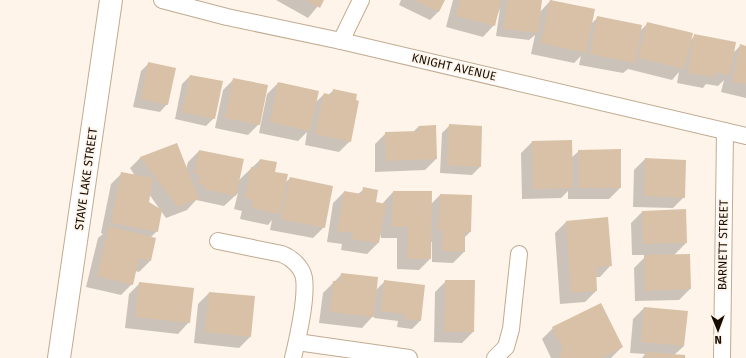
<svg xmlns="http://www.w3.org/2000/svg" width="746" height="358" viewBox="0 0 746 358" font-family="'Fira Sans',sans-serif">
<style>
.shadow{fill:#0003}
.building{fill:#d9c1a7}
.lines{fill:none;stroke-linecap:round;stroke-linejoin:round}
.street-casing{stroke:#c2ab91;stroke-width:18}
.secondary-casing{stroke:#c2ab91;stroke-width:24}
.street{stroke:#fff;stroke-width:16}
.secondary{stroke:#fff;stroke-width:22}
.labels{text-anchor:middle;dominant-baseline:central;stroke-width:3.5;stroke-linejoin:round;paint-order:stroke}
.street-label{font-size:12px;fill:#160e05;stroke:#fef4e9}
</style>
<rect width="100%" height="100%" fill="#fef4e9"/>
<g class="shadow">
<polygon points="276,0 323,0 308,18"/>
<polygon points="401,0 444,0 438,12 430,20 399,5"/>
<polygon points="453,0 541,0 540,12 551,0 591,24 597,18 641,30 648,23 690,41 695,35 733,53 741,45 746,47 746,98 721,92 724,80 718,86 706,84 703,88 677,83 679,72 672,80 628,69 623,73 579,65 581,56 574,63 531,54 535,35 529,40 496,36 500,8 494,25 483,37 446,27"/>
<polygon points="149,63 167,104 160,112 133,107 141,71"/>
<polygon points="190,76 214,118 206,126 175,119 182,84"/>
<polygon points="234,79 259,124 248,135 215,128 223,90"/>
<polygon points="278,83 315,103 324,94 328,95 334,90 350,141 339,152 305,145 307,132 298,141 259,133 267,94"/>
<polygon points="450,125 480,167 472,175 440,173 442,133"/>
<polygon points="419,126 436,159 425,170 375,172 375,144 386,133 413,132"/>
<polygon points="532,142 571,158 579,151 620,188 609,199 568,199 568,191 561,198 522,199 521,153"/>
<polygon points="199,151 238,181 260,160 285,183 290,178 324,227 313,238 270,230 272,220 268,225 240,219 242,211 234,209 238,193 224,206 196,200 187,210 166,218 149,194 148,203 157,231 151,237 150,261 139,272 135,271 132,284 121,295 86,287 98,238 103,234 101,233 111,184 122,173 135,176 130,168 141,157 186,169 188,162"/>
<polygon points="645,159 684,197 673,208 633,207 634,170"/>
<polygon points="364,189 375,203 382,204 393,192 431,204 440,195 470,232 464,238 464,252 453,263 432,262 432,242 430,242 430,259 419,270 397,269 397,238 381,238 380,232 378,243 367,254 341,250 342,244 327,242 333,203 344,192 358,194"/>
<polygon points="685,210 686,243 673,256 689,255 690,289 679,300 635,301 634,268 647,255 632,255 631,223 642,212"/>
<polygon points="607,218 611,265 600,277 596,277 596,291 585,302 560,304 555,233 566,222"/>
<polygon points="342,274 376,290 385,281 420,321 412,329 397,327 398,321 374,318 374,315 362,328 319,323 323,293"/>
<polygon points="446,281 473,332 462,343 434,342 435,292"/>
<polygon points="140,283 189,322 178,334 125,328 129,294"/>
<polygon points="209,293 250,337 239,348 194,343 198,304"/>
<polygon points="644,308 684,346 674,355 684,358 642,358 645,354 630,353 633,319"/>
<polygon points="553,328 622,347 611,358 551,358 542,339"/>
</g>
<g class="building">
<polygon points="306,0 324,0 320,8"/>
<polygon points="413,0 445,0 439,12"/>
<polygon points="460,0 501,0 495,26 456,16"/>
<polygon points="507,0 542,0 538,33 504,29"/>
<polygon points="550,0 595,9 586,53 541,43"/>
<polygon points="597,16 642,25 635,63 590,54"/>
<polygon points="647,22 693,33 684,69 638,58"/>
<polygon points="694,34 736,42 730,75 715,73 715,77 688,73"/>
<polygon points="740,44 746,46 746,85 732,81"/>
<polygon points="148,62 176,68 168,105 141,99"/>
<polygon points="190,75 223,81 215,119 182,112"/>
<polygon points="233,78 268,85 260,125 225,118"/>
<polygon points="278,82 319,91 310,131 270,122"/>
<polygon points="333,89 357,94 356,100 359,101 351,142 315,134 324,93 332,95"/>
<polygon points="449,124 482,126 481,167 447,165"/>
<polygon points="436,125 437,159 386,161 385,132 419,131 419,126"/>
<polygon points="572,140 573,188 533,189 532,141"/>
<polygon points="177,143 199,199 178,207 140,157"/>
<polygon points="621,149 621,188 578,188 578,150"/>
<polygon points="199,150 244,159 236,196 204,189 205,185 198,184 200,175 194,173"/>
<polygon points="645,158 686,160 685,198 644,196"/>
<polygon points="260,159 277,162 275,172 288,174 280,214 251,208 253,200 245,198 251,167 258,168"/>
<polygon points="121,172 153,178 149,202 162,210 158,232 111,223"/>
<polygon points="290,177 333,186 325,228 281,219"/>
<polygon points="363,187 378,190 376,202 386,204 379,243 352,239 353,233 337,231 344,191 362,194"/>
<polygon points="393,191 432,191 431,259 407,259 408,227 392,227"/>
<polygon points="440,194 472,195 471,232 465,232 465,252 442,251 443,231 438,231"/>
<polygon points="686,209 687,243 643,244 642,211"/>
<polygon points="608,217 612,266 596,267 597,291 571,293 566,221"/>
<polygon points="109,226 156,238 151,261 139,258 133,285 97,276"/>
<polygon points="690,254 691,289 645,291 644,255"/>
<polygon points="341,273 378,277 374,317 330,312 333,281 340,281"/>
<polygon points="384,280 425,285 421,321 404,319 405,314 381,311"/>
<polygon points="445,280 475,280 474,332 444,332"/>
<polygon points="139,282 194,288 190,323 135,317"/>
<polygon points="209,292 255,296 251,337 205,332"/>
<polygon points="601,303 623,347 601,358 559,358 563,349 552,327"/>
<polygon points="644,307 688,311 684,346 641,342"/>
<polygon points="646,352 685,355 685,358 646,358"/>
</g>
<g class="lines">
<defs>
<g id="street">
<polyline points="162,0 227,17 341,41 746,136"/>
<polyline points="341,41 361,0"/>
<path d="M218,241L282,254C292,258 302,267 304,278C307,299 298,337 293,358"/>
<polyline points="297,342 409,358"/>
<polyline points="495,358 506,347 511,329 519,254"/>
<polyline points="722,358 725,131"/>
</g>
<polyline id="secondary" points="59,358 111,0"/>
</defs>
<use href="#street" class="street-casing"/>
<use href="#secondary" class="secondary-casing"/>
<use href="#street" class="street"/>
<use href="#secondary" class="secondary"/>
</g>
<g class="labels">
<g class="street-label">
<text transform="translate(454 67) rotate(13)">KNIGHT AVENUE</text>
<text transform="translate(86 179) rotate(-82)">STAVE LAKE STREET</text>
<text transform="translate(723 245) rotate(-89)">BARNETT STREET</text>
</g>
</g>
<g transform="translate(718 330) rotate(179)" stroke="#fef4e9" stroke-width="3" paint-order="stroke">
<path d="M0-3L7 15L0 10L-7 15Z" fill="#160e05"/>
<text y="-6" font-size="11" font-weight="bold" text-anchor="middle" fill="#160e05">N</text>
</g>
</svg>
